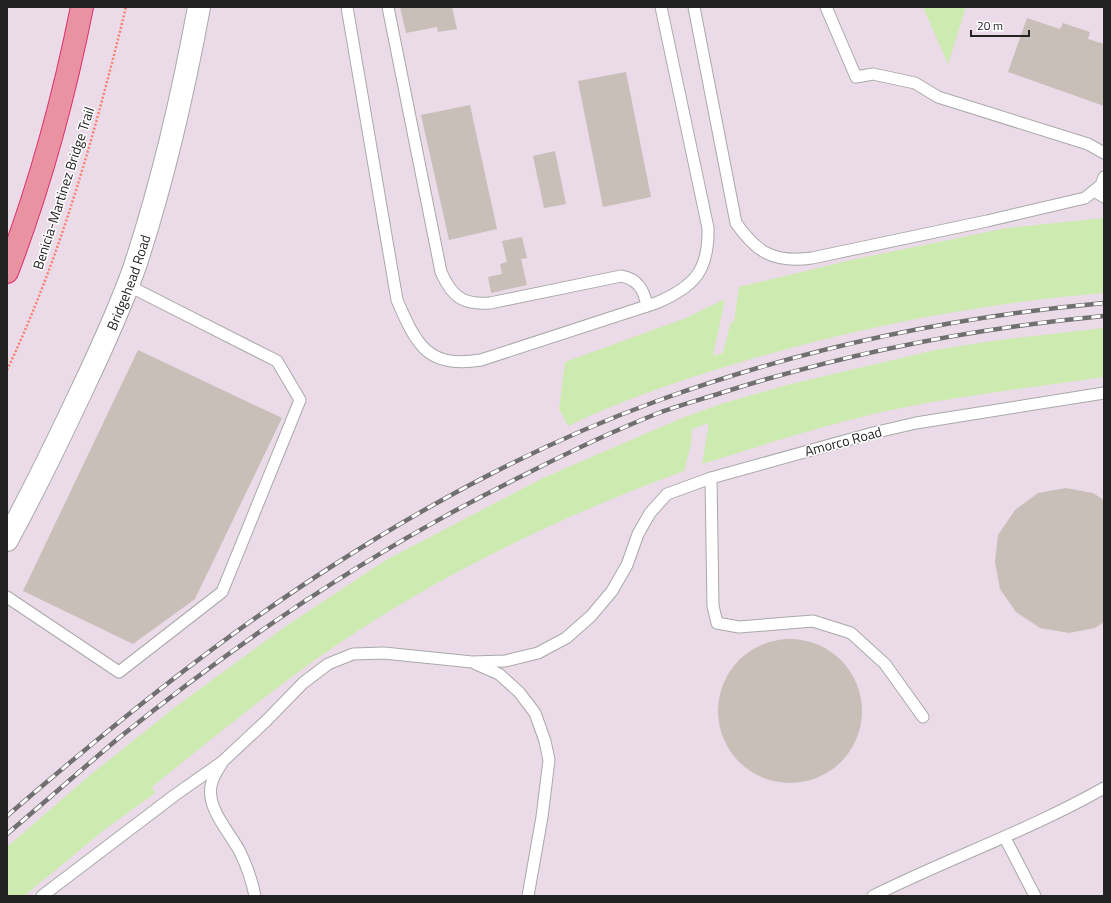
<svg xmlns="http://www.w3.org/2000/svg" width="1111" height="903" viewBox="0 0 1111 903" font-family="'Titillium Web',sans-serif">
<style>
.industrial{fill:#ebdbe8}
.grass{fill:#cdebb0}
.building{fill:#c7bfb8}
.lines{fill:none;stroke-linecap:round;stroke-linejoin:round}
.service-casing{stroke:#a9a9a9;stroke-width:13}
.minor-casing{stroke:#a9a9a9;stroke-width:24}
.motorway-casing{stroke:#dc2a67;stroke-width:24}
.path{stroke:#fa8072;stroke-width:2.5;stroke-dasharray:2 2;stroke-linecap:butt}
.service{stroke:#fff;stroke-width:11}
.minor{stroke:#fff;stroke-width:22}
.motorway{stroke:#e892a2;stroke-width:22}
.rail-casing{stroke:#707070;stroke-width:4.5}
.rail{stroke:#fff;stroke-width:3;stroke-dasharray:9;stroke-linecap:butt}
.labels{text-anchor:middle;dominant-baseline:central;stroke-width:3;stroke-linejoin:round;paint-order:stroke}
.street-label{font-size:14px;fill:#222;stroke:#fff}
</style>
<rect width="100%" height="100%" fill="#f2efe9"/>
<rect class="industrial" x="7" y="7" width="1097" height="889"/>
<g class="grass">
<polygon points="923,7 966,7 948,64"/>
<path d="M1104,218V293C981,303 859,327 741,362C682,380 623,399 568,426L559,409L565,362L686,318L725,299L713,356L723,353L731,322L734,321L739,287L851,260L1007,228Z"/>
<path d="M1104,328V377C1038,387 972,394 906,407C837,421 769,443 702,464L709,423L692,429L691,444L684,471C553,519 426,581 312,662C257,702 205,744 152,787L155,793L104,830L24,896H7V847L89,776L178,705L286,626L386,560L543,478L682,418L721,404L787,385L935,350L999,340Z"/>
</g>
<g class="building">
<polygon points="400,7 452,7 457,29 438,32 437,27 406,33"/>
<polygon points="1027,18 1060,29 1063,23 1090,32 1088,39 1104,44 1104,106 1008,72"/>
<polygon points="626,72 651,197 603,207 578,81"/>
<polygon points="470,105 497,229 449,240 421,115"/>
<polygon points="555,151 566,204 544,208 533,156"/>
<polygon points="522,237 527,258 521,259 527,285 491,293 488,277 502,274 500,264 507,262 502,241"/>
<polygon points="138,350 282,418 195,599 133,644 23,591"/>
<polygon points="1066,488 1093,493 1104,500 1104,622 1095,628 1069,633 1040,628 1016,612 1000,589 995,562 998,535 1015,510 1038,493"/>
<circle cx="790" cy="711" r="72"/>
</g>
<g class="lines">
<defs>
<g id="service">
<path d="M347,7L397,300C416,344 427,369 481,360L656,303C694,287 709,271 708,228L661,7"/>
<path d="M388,7L441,272C452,297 463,305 490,303L621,276C638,279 644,290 647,306"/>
<path d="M694,7L736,223C757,253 774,263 812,258L987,221L1085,198L1101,185L1104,177"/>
<polyline points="826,7 856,77 873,74 915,83 938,97 1088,144 1104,153"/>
<polyline points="1094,191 1104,197"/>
<polyline points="711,478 713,606 717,623 739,627 813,621 851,633 885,664 923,717"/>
<polyline points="7,597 119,672 222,592 300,400 277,361 127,285"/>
<polyline points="476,664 499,674 519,692 535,713 545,741 549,760 542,817 528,896"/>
<path d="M222,763C218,769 214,776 212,782C204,807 230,832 240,852C247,866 252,881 255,896"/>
<polyline points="1005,838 1035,896"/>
<polyline points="42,896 175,795 222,762 266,721 303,683 328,664 353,654 384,653 472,662 505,661 538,653 566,638 591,616 612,591 627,565 638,534 650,513 667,494 711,478 873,433 916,423 1104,393"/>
<path d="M873,896C949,858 1030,830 1104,788"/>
</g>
<g id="minor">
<path id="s1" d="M7,540C33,492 57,443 80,394C100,352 120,309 135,266C163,181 183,94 199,7"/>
</g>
<path id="motorway" d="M7,272C40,186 64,97 82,7"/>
</defs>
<use href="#service" class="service-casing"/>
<use href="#minor" class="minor-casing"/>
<use href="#motorway" class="motorway-casing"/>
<path class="path" d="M7,370C61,257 96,129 126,7"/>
<use href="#service" class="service"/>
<use href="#minor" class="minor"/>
<use href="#motorway" class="motorway"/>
<defs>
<g id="rail">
<path d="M7,816C108,729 213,643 326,570C429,503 541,443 657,401C800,349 952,317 1104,303"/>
<path d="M7,834C45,802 82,769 120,737C246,635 381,545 526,474C569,452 611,432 656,414C677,406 699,400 721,393C846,353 974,328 1104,316"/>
</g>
</defs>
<use href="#rail" class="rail-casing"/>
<use href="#rail" class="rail"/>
</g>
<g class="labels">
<g class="street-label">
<text transform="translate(63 188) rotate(-72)">Benicia-Martinez Bridge Trail</text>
<text stroke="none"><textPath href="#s1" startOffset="285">Bridgehead Road</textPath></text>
<text transform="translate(843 441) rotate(-15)">Amorco Road</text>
</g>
</g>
<rect width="1111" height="903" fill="none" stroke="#222222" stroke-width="16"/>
<path d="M971 30v6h58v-6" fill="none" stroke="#222222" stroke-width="2"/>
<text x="977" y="30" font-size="12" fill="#222222" stroke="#ffffff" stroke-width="3" paint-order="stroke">20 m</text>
</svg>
